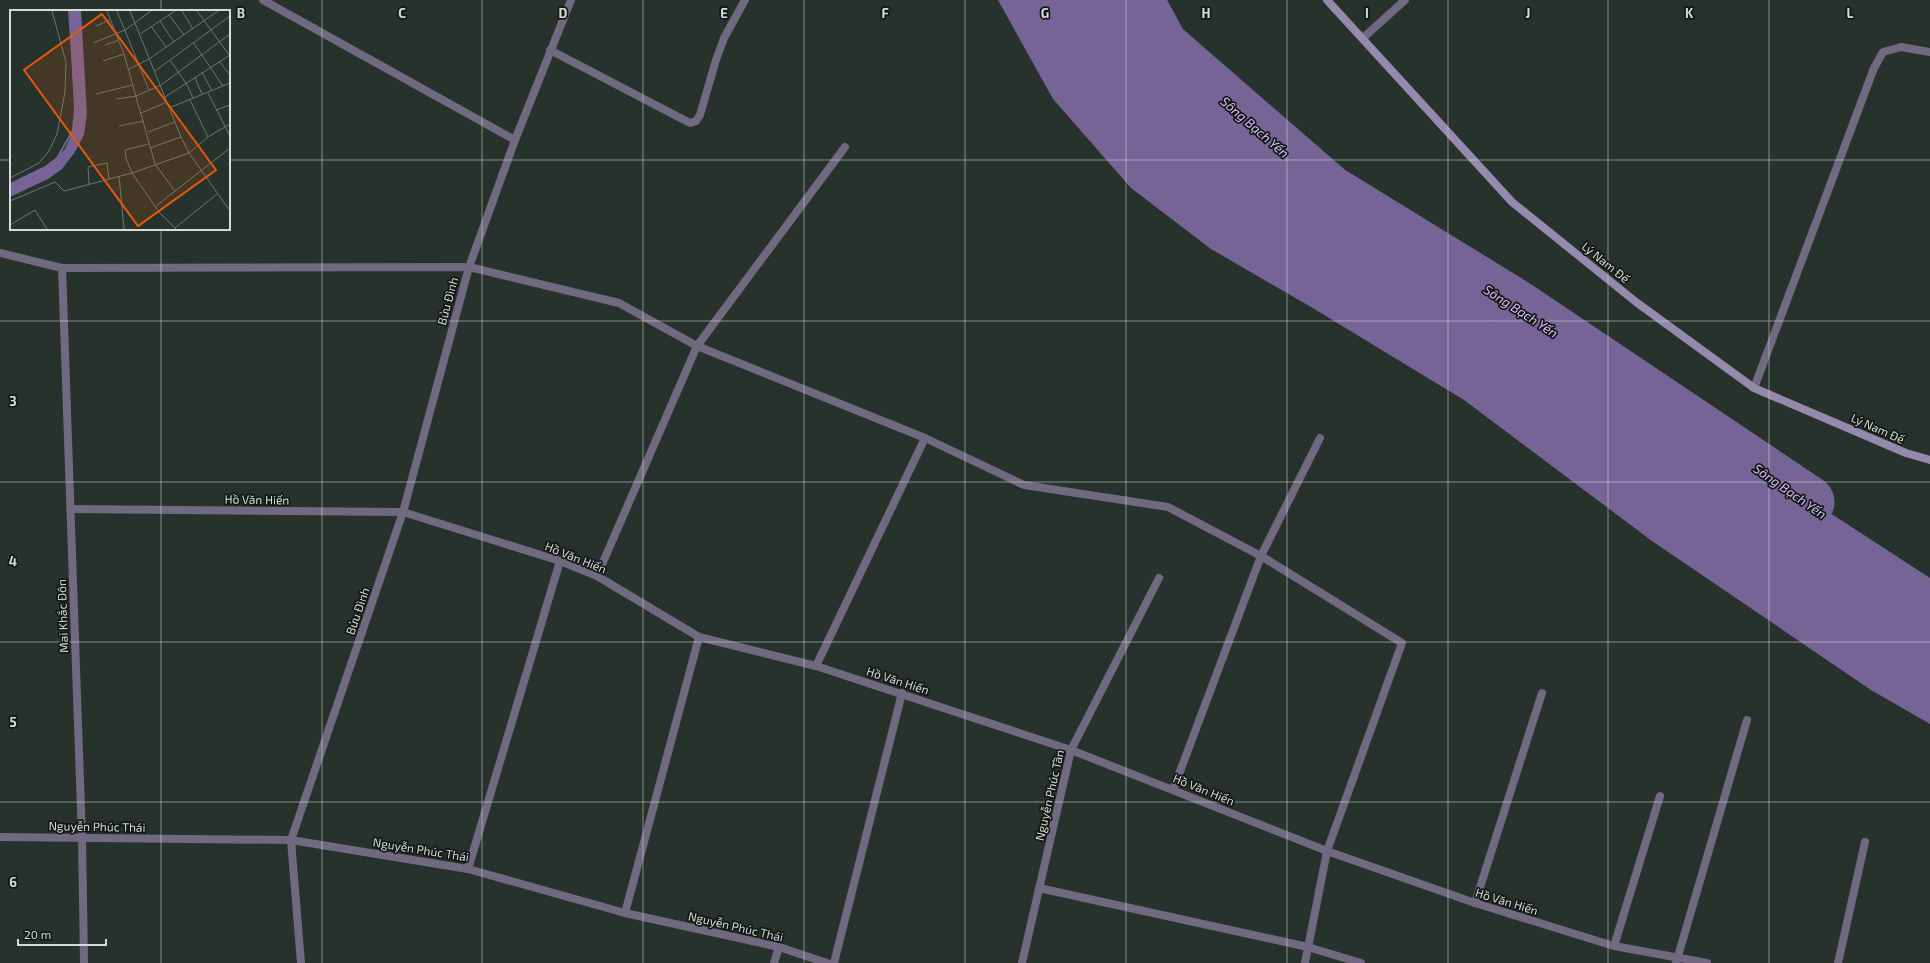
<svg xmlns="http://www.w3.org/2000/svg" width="1930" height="963" viewBox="0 0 1930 963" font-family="'Exo 2',sans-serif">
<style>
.water{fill:#766497}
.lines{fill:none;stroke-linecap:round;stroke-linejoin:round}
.river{stroke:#766497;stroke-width:53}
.lane{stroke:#706980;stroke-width:8}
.street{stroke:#706980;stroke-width:8}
.secondary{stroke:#9589ad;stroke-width:8}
.grid{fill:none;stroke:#d5dcd8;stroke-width:1;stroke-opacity:0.55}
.labels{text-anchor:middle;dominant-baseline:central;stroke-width:3.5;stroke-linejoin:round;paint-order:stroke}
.street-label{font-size:12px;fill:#d5dcd8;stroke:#131815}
.water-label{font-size:13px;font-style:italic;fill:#d6c1ff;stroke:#131815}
.inset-river{fill:none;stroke:#766497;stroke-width:2}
.inset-road{fill:none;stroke:#6c7670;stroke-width:1}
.view{fill:#e8590c;fill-opacity:0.15;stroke:#e8590c;stroke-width:2}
.inset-edge{fill:none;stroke:#d5dcd8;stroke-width:2}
.grid-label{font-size:13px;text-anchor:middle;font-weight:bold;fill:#d5dcd8;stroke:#131815;stroke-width:3.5;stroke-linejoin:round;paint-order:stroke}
</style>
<rect width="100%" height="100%" fill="#26322b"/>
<polygon class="water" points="998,0 1131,0 1143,18 1199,83 1303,170 1930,578 1930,724 1871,690 1652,541 1464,400 1311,307 1211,249 1131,188 1053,99"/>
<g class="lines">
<polyline class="river" points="1137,0 1162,46 1329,191 1516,306 1808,502"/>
<g class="lane">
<polyline points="1363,38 1405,0"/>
<polyline points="845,147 697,346 925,438 1024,485 1168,507 1261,556 1402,643 1327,851"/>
<polyline points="1754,388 1874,68 1883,52 1901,47 1930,52"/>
</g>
<g class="street">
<polyline points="263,0 515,140"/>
<polyline points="550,50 690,123 696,121 700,115 716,60 724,38 745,0"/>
<polyline points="0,253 62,268 469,267 619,303 697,346 597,576"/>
<polyline points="62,268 82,838 84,963"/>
<polyline points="71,509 403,512 560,561 597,576 699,637 816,666 1071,750 1327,851 1475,903 1614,946 1707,963"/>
<polyline points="816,666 925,438"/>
<polyline points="1173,790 1261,556 1320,438"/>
<polyline points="0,837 291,840 468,869 625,913 779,947 827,963"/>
<polyline points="468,869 560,561"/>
<polyline points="1039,888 1308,947 1361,963"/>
<polyline points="1475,903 1542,693"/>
<polyline points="625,913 699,637"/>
<polyline points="1614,946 1660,796"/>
<polyline points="301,963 291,840 403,512 469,267 515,140 571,0"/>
<polyline points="774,963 779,947"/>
<polyline points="834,963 902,693"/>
<polyline points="1022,963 1071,750 1159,578"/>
<polyline points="1305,963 1327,851"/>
<polyline points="1676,963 1747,720"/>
<polyline points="1838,963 1865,842"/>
</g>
<polyline class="secondary" points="1327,0 1512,202 1636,302 1754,388 1906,453 1930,460"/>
</g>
<path class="grid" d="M161,0V11M322,0V963M482,0V963M643,0V963M804,0V963M965,0V963M1126,0V963M1287,0V963M1448,0V963M1608,0V963M1769,0V963M0,160H11M229,160H1930M161,229V963M0,321H1930M0,482H1930M0,642H1930M0,802H1930"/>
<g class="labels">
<g class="street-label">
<text transform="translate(1606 262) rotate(39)">Lý Nam Đế</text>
<text transform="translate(447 301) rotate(-75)">Bửu Đình</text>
<text transform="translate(1878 428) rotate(24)">Lý Nam Đế</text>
<text transform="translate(257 499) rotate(1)">Hồ Văn Hiến</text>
<text transform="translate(576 557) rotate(22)">Hồ Văn Hiến</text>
<text transform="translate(357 611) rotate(-71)">Bửu Đình</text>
<text transform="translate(62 616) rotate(-92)">Mai Khắc Đôn</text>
<text transform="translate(898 680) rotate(18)">Hồ Văn Hiến</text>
<text transform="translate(1204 789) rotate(22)">Hồ Văn Hiến</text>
<text transform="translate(1049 795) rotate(-77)">Nguyễn Phúc Tần</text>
<text transform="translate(97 826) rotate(1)">Nguyễn Phúc Thái</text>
<text transform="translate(421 849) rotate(9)">Nguyễn Phúc Thái</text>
<text transform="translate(1507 901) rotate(17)">Hồ Văn Hiến</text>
<text transform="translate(736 926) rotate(13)">Nguyễn Phúc Thái</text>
</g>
<g class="water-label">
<text transform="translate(1255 127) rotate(41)">Sông Bạch Yến</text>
<text transform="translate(1521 311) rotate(33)">Sông Bạch Yến</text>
<text transform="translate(1790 491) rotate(35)">Sông Bạch Yến</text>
</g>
</g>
<g transform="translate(10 10)">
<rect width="220" height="220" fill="#26322b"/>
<path d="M58,1H71L77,104L74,125L65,142L52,159L38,169L0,187V173L35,156L47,147L55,139L62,123L65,101Z" fill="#766497"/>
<path class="inset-river" d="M46,150L63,120L65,98L62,41"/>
<path class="inset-road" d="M97,1L114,44L145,154L165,181M107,1L139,80M120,1L171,127L179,143L220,201M172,1L183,19M187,1L220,46M159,5L174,25M150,11L164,32M86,16L100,10M141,16L156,37M130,24L165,1M183,32L213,76M83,33L115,20L141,1M95,35L109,30M160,50L177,75L183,88M93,51L114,44M209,51L220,65M119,59L139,49L208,1M145,61L220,6M192,62L202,81M185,68L192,84M198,83L220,126M86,84L123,75M155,87L220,45M106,89L126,86L151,75L220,24M180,90L198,127M159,98L220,73M206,100L220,95M131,103L157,92M109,116L134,111M138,122L165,112M139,134L115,140L116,148L122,163L149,202L166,219M140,138L171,127M109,166L114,219M0,168L29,153L39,141L47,124L55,82L56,52L42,1M79,174L78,157L97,153L99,169M0,191L45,172L54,181L122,163L179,143L198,127L220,114M146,196L220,138M0,215L25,200L37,219M165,218L207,184"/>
<path class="view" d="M92,4L206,160L128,216L14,60Z"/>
<rect width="220" height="220" class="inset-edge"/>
</g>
<g class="grid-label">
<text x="241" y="18">B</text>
<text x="402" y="18">C</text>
<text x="563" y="18">D</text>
<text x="724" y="18">E</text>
<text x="885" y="18">F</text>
<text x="1045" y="18">G</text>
<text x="1206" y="18">H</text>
<text x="1367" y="18">I</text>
<text x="1528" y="18">J</text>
<text x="1689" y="18">K</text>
<text x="1850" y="18">L</text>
<text x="13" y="406">3</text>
<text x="13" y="566">4</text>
<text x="13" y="727">5</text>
<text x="13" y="887">6</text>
</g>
<path d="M18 939v6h88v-6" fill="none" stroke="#d5dcd8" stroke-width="2"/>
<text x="24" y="939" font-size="12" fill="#d5dcd8" stroke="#131815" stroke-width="3" paint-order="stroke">20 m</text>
</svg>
